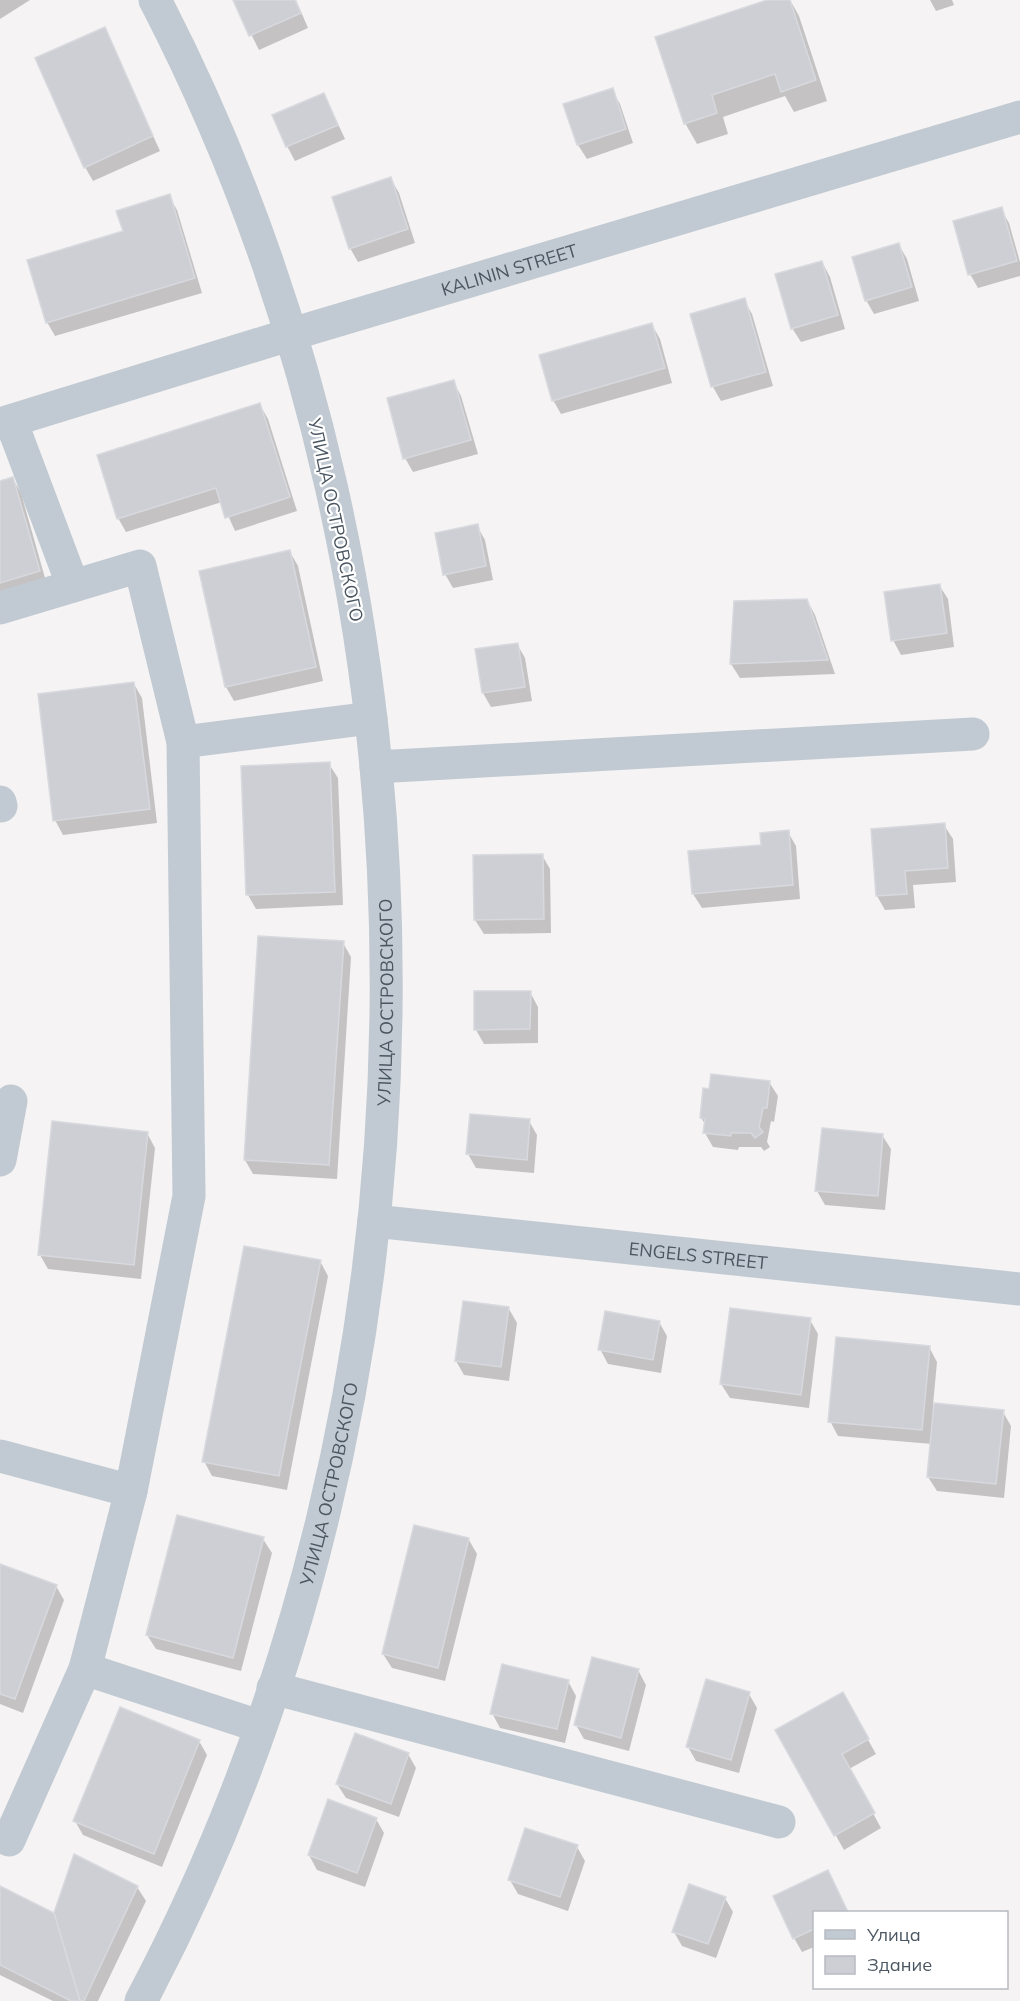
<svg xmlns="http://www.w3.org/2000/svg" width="1020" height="2001" viewBox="0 0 1020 2001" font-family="Mulish,sans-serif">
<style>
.shadow{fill:#0003}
.building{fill:#cdcfd5;stroke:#d7d9de;stroke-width:1.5}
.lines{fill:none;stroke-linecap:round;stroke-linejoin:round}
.minor{stroke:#c1cad2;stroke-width:33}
.labels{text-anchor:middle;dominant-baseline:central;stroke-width:4.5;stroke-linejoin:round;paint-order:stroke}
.street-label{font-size:18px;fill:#4a5661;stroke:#fff}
</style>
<rect width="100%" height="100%" fill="#f5f3f3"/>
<g class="shadow">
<polygon points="0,0 30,0 0,19"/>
<polygon points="234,0 296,0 308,28 259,50"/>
<polygon points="771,0 790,0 799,16 827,101 794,112 785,96 723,117 728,134 697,144 685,123"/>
<polygon points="930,0 952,0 954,5 936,11"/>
<polygon points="104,29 160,151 93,181 85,167"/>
<polygon points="612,90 620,104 633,143 587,159 578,145 565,105"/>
<polygon points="324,94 345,139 295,161 287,146"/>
<polygon points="391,179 399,193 415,243 358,262 350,248"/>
<polygon points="169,196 177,210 202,293 55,336 47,322 124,232"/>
<polygon points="1001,209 1009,223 1020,262 1020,276 978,288 970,274"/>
<polygon points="899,245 907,259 919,301 874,314 866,300"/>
<polygon points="822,262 830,277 845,329 801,342 792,328"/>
<polygon points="744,300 752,314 773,386 721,401 713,387 692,315"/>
<polygon points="652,325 660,339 672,383 561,414 553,400"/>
<polygon points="453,381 461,396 478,454 413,472 405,458"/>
<polygon points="260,405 268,419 297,511 235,531 222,502 126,532 118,518"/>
<polygon points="13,479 21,493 47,585 0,599 0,483"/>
<polygon points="477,526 485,540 493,580 453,588 445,574"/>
<polygon points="290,552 298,566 323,681 234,701 226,687 201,572"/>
<polygon points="939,585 948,599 954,647 901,655 893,640"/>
<polygon points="807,600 815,615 835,674 740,678 731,664 736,602"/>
<polygon points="517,644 525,658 532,701 491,707 483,693 477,650"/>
<polygon points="134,684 142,698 157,823 63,835 55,820"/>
<polygon points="329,764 338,778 343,905 256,909 248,895"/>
<polygon points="944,825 953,839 956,882 913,885 915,908 885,910 877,896"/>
<polygon points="788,832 796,846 800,899 702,908 693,894 690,853 763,846"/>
<polygon points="542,855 550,869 551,933 484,934 475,920"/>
<polygon points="343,943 351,957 337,1179 253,1174 245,1160"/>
<polygon points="530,992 538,1007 538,1043 484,1044 476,1030"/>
<polygon points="769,1082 778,1096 774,1122 771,1121 767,1142 770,1147 764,1151 761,1147 739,1147 738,1150 713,1147 705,1133 706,1125 701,1118"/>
<polygon points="529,1121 537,1135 534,1173 476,1168 468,1154"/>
<polygon points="147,1133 155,1148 141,1279 48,1269 40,1255"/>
<polygon points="882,1135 891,1149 885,1210 825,1205 817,1191"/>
<polygon points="320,1261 328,1276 287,1490 212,1476 204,1461"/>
<polygon points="509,1309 517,1323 509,1381 464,1375 456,1361"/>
<polygon points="810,1320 818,1334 809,1408 730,1398 721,1384"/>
<polygon points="659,1322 667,1336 661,1373 608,1364 600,1349"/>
<polygon points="929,1347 937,1362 933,1405 1003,1412 1011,1426 1004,1498 937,1491 928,1477 932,1444 838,1436 830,1421"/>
<polygon points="263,1539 272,1553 241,1671 156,1649 147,1635"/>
<polygon points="469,1540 477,1554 445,1681 392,1668 383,1654"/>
<polygon points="0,1566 56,1586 64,1600 23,1713 0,1704"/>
<polygon points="638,1670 646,1685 629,1751 584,1739 576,1725"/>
<polygon points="568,1681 576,1696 565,1743 500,1728 492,1713"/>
<polygon points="749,1694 757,1708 739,1773 696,1761 688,1747"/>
<polygon points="842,1694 876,1754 849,1769 881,1828 844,1850 777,1731"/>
<polygon points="199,1741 207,1755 162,1867 83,1835 75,1821"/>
<polygon points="408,1754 416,1768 399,1817 346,1798 337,1784"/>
<polygon points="376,1819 384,1833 365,1887 317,1870 309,1855"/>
<polygon points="577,1847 585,1861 568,1911 518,1894 510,1880"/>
<polygon points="827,1872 848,1912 814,1912 814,1947 802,1952 794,1938"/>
<polygon points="137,1887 146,1901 98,2001 53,2001 0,1975 0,1888 55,1916"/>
<polygon points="725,1898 733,1912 716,1958 682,1946 674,1932"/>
</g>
<g class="building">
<polygon points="233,0 295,0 301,13 249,36"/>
<polygon points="767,0 790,0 816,80 781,92 775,74 712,95 717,113 684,124 655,37"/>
<polygon points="105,27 153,136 84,168 35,58"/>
<polygon points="613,88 626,129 577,145 563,104"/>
<polygon points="324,93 338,125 286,147 272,115"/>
<polygon points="391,177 408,229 349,249 332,197"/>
<polygon points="170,194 195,278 46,323 27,260 123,231 116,211"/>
<polygon points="1002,207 1017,261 968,275 953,221"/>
<polygon points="899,243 912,287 865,301 852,257"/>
<polygon points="822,261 838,315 791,329 775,274"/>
<polygon points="745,298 766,372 711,387 690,314"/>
<polygon points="652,323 665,368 552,401 539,355"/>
<polygon points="454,380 471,440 403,459 387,398"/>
<polygon points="260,403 290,497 225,518 216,488 117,519 97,455"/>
<polygon points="13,477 40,571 0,583 0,481"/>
<polygon points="478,524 486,566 443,575 435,533"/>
<polygon points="290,550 316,667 225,687 199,571"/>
<polygon points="940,584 947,633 891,641 884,592"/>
<polygon points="807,599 828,660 730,664 734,601"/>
<polygon points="518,643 525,687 482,693 475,649"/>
<polygon points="134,682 150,809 53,821 38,694"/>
<polygon points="330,762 335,892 246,895 241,766"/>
<polygon points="945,823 948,868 905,871 907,894 876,896 871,829"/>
<polygon points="789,830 793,885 692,894 688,851 761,845 760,833"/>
<polygon points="543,854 544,919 474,920 473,855"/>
<polygon points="258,936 344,941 329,1165 244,1160"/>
<polygon points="474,991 531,991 530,1029 474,1030"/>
<polygon points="711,1074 770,1081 767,1108 763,1108 759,1127 763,1132 755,1138 751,1133 731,1133 731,1136 703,1133 705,1119 700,1118 703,1088 709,1089"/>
<polygon points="470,1114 530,1119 527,1160 466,1154"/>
<polygon points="52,1121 148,1132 134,1265 38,1255"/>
<polygon points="822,1128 883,1134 878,1196 815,1191"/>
<polygon points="244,1246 321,1260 279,1476 202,1462"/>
<polygon points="463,1301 509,1307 501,1367 455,1361"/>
<polygon points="730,1308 811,1318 801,1395 720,1384"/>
<polygon points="605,1311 660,1321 653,1360 598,1350"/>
<polygon points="836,1337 930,1346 922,1430 828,1422"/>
<polygon points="934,1403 1004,1410 996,1484 927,1477"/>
<polygon points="177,1515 264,1537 233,1658 146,1635"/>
<polygon points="414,1525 469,1538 438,1668 382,1654"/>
<polygon points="0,1564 57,1585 15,1699 0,1694"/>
<polygon points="592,1657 639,1669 621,1738 574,1725"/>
<polygon points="502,1664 569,1680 557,1729 490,1714"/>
<polygon points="706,1679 750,1692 731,1760 686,1747"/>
<polygon points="843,1692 869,1739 842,1754 875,1813 834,1836 775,1730"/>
<polygon points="120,1707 200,1740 154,1854 73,1821"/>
<polygon points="355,1733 409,1753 391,1804 336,1784"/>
<polygon points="328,1799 377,1818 357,1873 308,1855"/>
<polygon points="525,1828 578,1845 560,1897 508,1880"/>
<polygon points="74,1854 138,1886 84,2001 80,2001 54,1913"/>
<polygon points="828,1870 848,1912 814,1912 814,1929 793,1939 773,1896"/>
<polygon points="689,1884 726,1897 708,1944 672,1932"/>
<polygon points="0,1886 54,1913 80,2001 71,2001 0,1965"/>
</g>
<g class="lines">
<g class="minor">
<polyline points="11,421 73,586"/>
<path id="s1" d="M0,424L292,334L1020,117"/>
<polyline points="0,608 140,566 183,742 189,1196 131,1491 85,1669"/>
<polyline points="183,742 371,718"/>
<polyline points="376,767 973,734"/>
<polyline points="0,802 1,806"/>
<polyline points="0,1160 11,1101"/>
<path id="s2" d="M374,1221L1020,1289"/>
<polyline points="0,1456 131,1491"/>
<polyline points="273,1688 779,1822"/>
<polyline points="0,1836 9,1840 85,1669 259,1726"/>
<path id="s3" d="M141,2001C461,1397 470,608 155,0"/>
</g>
</g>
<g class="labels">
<g class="street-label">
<text stroke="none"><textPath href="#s1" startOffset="532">KALININ STREET</textPath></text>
<text transform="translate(336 520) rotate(78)">УЛИЦА ОСТРОВСКОГО</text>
<text stroke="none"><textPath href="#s3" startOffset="1038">УЛИЦА ОСТРОВСКОГО</textPath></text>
<text stroke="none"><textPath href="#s2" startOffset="326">ENGELS STREET</textPath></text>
<text stroke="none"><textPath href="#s3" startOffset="552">УЛИЦА ОСТРОВСКОГО</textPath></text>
</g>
</g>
<rect x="813" y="1911" width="195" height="78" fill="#ffffff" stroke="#b7bbc0" stroke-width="1.5"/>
<rect x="825" y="1930" width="30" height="9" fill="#c1cad2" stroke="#b7bbc0" stroke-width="1.5"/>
<text x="867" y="1941" font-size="18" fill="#4a5661">Улица</text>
<rect x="825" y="1956" width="30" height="18" fill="#cdcfd5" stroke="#b7bbc0" stroke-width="1.5"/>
<text x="867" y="1971" font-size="18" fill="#4a5661">Здание</text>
</svg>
